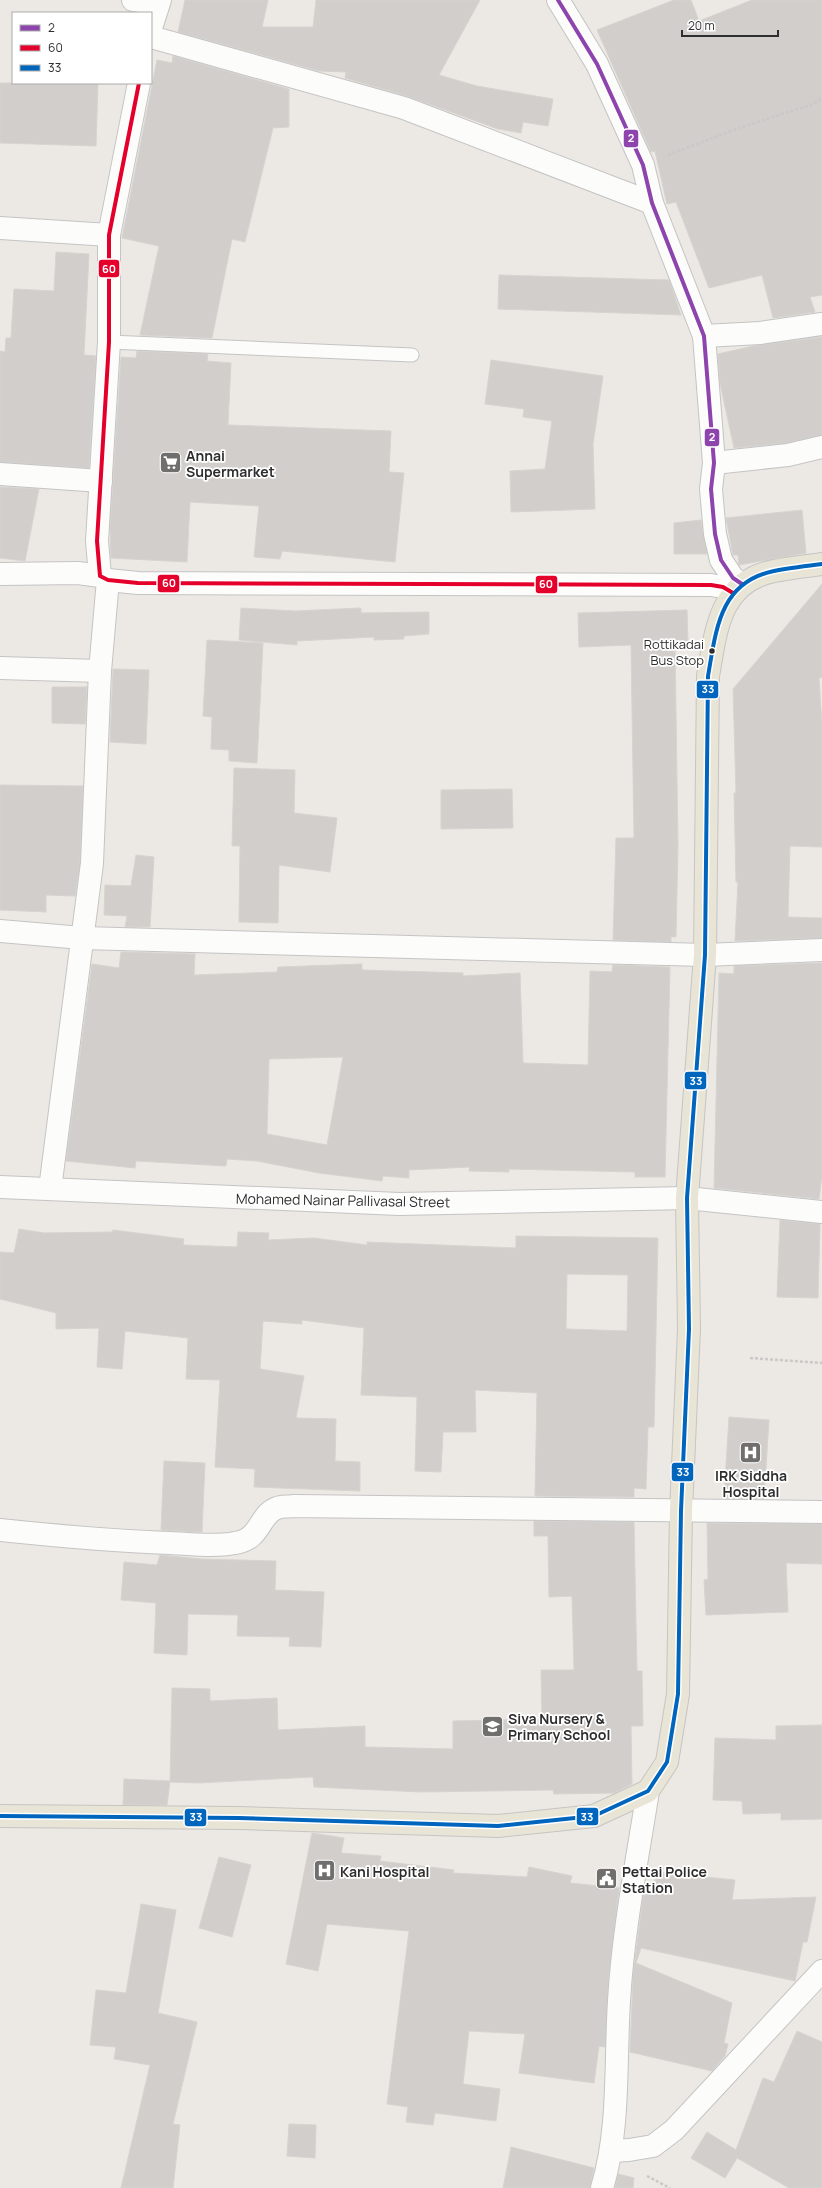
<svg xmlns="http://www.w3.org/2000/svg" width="822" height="2188" viewBox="0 0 822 2188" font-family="Manrope,sans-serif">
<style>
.building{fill:#d1cecb;stroke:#d7d4d0;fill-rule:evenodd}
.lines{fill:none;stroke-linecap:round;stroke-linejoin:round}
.lane-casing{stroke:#c5c4c5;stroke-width:15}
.street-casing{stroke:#c5c4c5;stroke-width:24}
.secondary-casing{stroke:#c5c4c5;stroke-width:24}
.primary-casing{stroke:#c6c5c4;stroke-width:24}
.path{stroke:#c9c9c8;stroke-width:2.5;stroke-dasharray:3 2;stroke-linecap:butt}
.lane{stroke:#fcfcfb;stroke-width:13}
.street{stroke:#fcfcfb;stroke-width:22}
.secondary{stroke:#fcfcfb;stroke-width:22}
.primary{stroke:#e8e4d6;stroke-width:22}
.bus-1-casing{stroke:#fff;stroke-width:7}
.bus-2-casing{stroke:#fff;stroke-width:7}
.bus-3-casing{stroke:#fff;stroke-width:7}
.bus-1{stroke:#8e44ad;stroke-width:4}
.bus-2{stroke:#e4002b;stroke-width:4}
.bus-3{stroke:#0065bd;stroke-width:4}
.bus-dot{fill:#2e2e2e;stroke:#fff;stroke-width:1.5}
.labels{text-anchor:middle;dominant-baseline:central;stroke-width:3.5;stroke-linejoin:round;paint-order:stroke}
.bus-label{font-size:13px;fill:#2e2e2e;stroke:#fff;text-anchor:end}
.poi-label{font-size:14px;font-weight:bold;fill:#2e2e2e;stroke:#fff;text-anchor:start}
.street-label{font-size:14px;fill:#2e2e2e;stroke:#fff}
.line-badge{stroke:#fff;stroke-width:1.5}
.badge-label{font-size:11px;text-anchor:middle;font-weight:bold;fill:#fff}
</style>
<rect width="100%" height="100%" fill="#ece8e4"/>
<g class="building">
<polygon points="185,0 268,0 262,27 313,27 316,0 480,0 439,75 477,86 553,99 548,126 523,122 521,133 498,129 407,96 345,78 346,72 319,71 178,32"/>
<polygon points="674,0 691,0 699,21 752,0 822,0 822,295 810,297 815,312 773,318 762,275 709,288 676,202 667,204 655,151 651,152 597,30"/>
<polygon points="173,56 289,89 289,127 273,128 245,242 232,239 212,338 140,335 159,246 122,238 157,60 172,63"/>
<polygon points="0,83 98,83 96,146 0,143"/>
<polygon points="56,252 89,254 84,355 96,356 89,468 0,462 0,351 5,352 6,338 11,338 14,289 54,291"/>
<polygon points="499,275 669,280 681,315 498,309"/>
<polygon points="822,337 822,435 786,443 734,448 720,383 718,354 753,346"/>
<polygon points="137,351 208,354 207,361 231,363 228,425 391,431 389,472 404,473 395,562 282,551 280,559 254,557 259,506 190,502 187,562 111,558 110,528 121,357 136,358"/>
<polygon points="491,360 603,376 593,444 595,509 511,512 510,471 545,469 552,421 523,417 524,409 485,404"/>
<polygon points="0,487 39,489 25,561 0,558"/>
<polygon points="802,510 806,553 739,565 738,555 733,555 726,518"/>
<polygon points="701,520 707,554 674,554 674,523"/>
<polygon points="822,584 822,677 819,678 822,726 822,847 790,846 788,917 822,918 822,938 735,941 738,882 736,882 734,793 736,793 733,689"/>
<polygon points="241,608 295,611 361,608 361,613 429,612 429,634 404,636 404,639 374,640 374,637 297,641 297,645 239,640"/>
<polygon points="687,610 688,644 675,644 678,846 676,937 671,937 671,942 613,940 616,838 634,838 631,645 579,647 578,613"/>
<polygon points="207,640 263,643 257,763 229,761 229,750 211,749 212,717 203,716"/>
<polygon points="113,669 149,670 146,744 110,742"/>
<polygon points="52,687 87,687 85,724 52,723"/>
<polygon points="234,768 295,770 294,813 337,818 330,872 279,865 278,923 239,922 240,846 232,846"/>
<polygon points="0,785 83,786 80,862 75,896 46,895 46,912 0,910"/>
<polygon points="512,789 513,828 441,829 441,790"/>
<polygon points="136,855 154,857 150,927 125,927 127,916 104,915 105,885 131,886"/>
<path d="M121,952L195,954L194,975L277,972L278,967L362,964V970L463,973V976L520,973L523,1063L588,1065L590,971L612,972L613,965L670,967L665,1177H635V1172L509,1169V1172L469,1171L470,1167L409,1170V1178L383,1176L382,1181L319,1173L257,1161L227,1159L226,1166L136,1161L135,1168L66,1161L92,964L119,968ZM343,1057L327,1145L267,1134L269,1059Z"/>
<polygon points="822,963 822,1175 819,1199 714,1188 719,973 734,974 734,966"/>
<polygon points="780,1220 820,1224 818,1298 777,1297"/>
<path d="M19,1229L44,1233L112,1232L113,1230L184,1239L183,1245L237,1247L238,1232L269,1233L268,1240L314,1238L367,1245V1242L516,1248V1236L658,1238L654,1427H648L646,1489L634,1488V1497L535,1496L537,1393L475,1390L476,1432H443L441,1472L415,1471L417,1397L361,1395L364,1328L302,1320V1324L263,1321L260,1369L304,1376L296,1418L336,1419L335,1461L360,1462V1491L254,1487L255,1469L215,1467L220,1380L186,1379L188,1338L125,1331L122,1369L97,1367L99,1328L56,1329V1313L0,1299V1252L14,1253ZM567,1274L628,1275L627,1331L566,1329Z"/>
<polygon points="729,1417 769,1420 764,1499 724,1498"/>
<polygon points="164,1461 205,1463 202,1532 161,1530"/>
<polygon points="534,1521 634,1522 637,1671 642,1671 643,1726 631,1726 632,1784 614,1793 554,1794 553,1790 422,1792 314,1787 313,1777 198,1783 170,1782 172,1688 210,1689 210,1701 277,1698 278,1730 365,1726 365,1747 453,1749 453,1721 542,1719 541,1670 574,1670 572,1596 549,1597 548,1536 534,1536"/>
<polygon points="707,1523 822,1524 822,1564 786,1563 788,1612 706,1615 704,1580 708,1579"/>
<polygon points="160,1555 201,1559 276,1561 275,1590 324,1592 321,1647 289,1646 290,1637 237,1636 238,1615 188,1614 187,1655 154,1653 156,1603 121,1600 124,1562 157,1565"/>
<polygon points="822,1725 822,1819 781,1820 781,1813 743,1814 742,1801 713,1800 715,1738 776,1740 776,1726"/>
<polygon points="124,1779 170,1781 167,1805 123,1805"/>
<polygon points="312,1833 344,1838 341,1853 381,1856 380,1861 454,1870 453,1873 527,1877 529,1867 572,1876 570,1883 619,1888 609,1973 605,2047 599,2046 594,2083 519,2073 525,2034 469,2031 463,2084 500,2089 496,2121 435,2113 433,2125 406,2122 408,2107 387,2104 409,1931 327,1924 318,1971 286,1964"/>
<polygon points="219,1857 251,1865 232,1937 199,1928"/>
<polygon points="656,1872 735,1880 732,1900 816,1897 807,1942 803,1942 795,1981 641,1948 636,1963 732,2003 724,2043 728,2044 725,2056 712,2071 630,2052 633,1976 643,1898 644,1891 654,1892"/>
<polygon points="141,1904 176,1910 158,2013 197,2022 173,2124 180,2125 173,2188 121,2188 150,2065 114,2059 116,2047 90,2045 96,1990 126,1993"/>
<polygon points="797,2031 822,2042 822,2188 789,2188 737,2158 725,2178 691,2158 707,2132 736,2150 763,2078 774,2082"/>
<polygon points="289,2124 316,2125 315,2158 287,2156"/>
<polygon points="511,2147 594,2168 590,2188 503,2188"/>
<polygon points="618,2174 634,2178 633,2188 615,2188"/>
</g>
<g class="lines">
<defs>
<polyline id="lane" points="109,342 412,355"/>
<g id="street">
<polyline points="133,0 158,4"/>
<polyline points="558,0 597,64 643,165 652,203 704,336 714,463 711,489 715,534 721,560 733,578 742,584"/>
<polyline points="151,37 404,108 652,203"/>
<polyline points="0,228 109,235"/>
<polyline points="704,336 760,333 822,324"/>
<polyline points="714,463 788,455 822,447"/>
<polyline points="0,474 101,481"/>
<polyline points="0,574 78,573 100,576"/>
<polyline points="0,668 100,671"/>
<polyline points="0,931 82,938 705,955 822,950"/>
<polyline points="0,1187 399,1204 687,1198 822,1212"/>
<polyline points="50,1189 92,863 100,671 108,580"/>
<path d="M0,1530C57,1536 113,1541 170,1543C191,1544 214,1547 235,1543C262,1539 258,1515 277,1508C282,1506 288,1507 293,1506L822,1512"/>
<polyline points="611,2151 629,2150 653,2146 674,2130 822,1971"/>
</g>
<g id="secondary">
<polyline points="151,28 160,0"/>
<polyline points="139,83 109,235 109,342 97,541 100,576 108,580 138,583 711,585 723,587 733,593"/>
<path d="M602,2188C620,2129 615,2063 619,2001C623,1931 637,1861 648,1791"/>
</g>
<path id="primary" d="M0,1816L239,1818L498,1826L594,1816L648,1791L667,1762L678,1694L681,1511L689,1329L687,1198L705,955L708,676C716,631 719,582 774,571C789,568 806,566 822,564"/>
</defs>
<use href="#lane" class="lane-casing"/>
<use href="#street" class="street-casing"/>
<use href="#secondary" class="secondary-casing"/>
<use href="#primary" class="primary-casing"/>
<g class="path">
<polyline points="668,155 736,129 813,104 822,98"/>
<polyline points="750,1358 822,1363"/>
<polyline points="647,2176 670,2188"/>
</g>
<use href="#lane" class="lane"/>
<use href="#street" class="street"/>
<use href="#secondary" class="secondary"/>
<use href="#primary" class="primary"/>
<defs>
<polyline id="bus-1" points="558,0 597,64 643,165 652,203 704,336 714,463 711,489 715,534 721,560 733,578 742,584"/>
<polyline id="bus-2" points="139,83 109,235 109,342 97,541 100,576 108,580 138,583 711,585 723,587 733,593"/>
<path id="bus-3" d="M0,1816L239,1818L498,1826L594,1816L648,1791L667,1762L678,1694L681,1511L689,1329L687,1198L705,955L708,676C716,631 719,582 774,571C789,568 806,566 822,564"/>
</defs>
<use href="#bus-1" class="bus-1-casing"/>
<use href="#bus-2" class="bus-2-casing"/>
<use href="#bus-3" class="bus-3-casing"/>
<use href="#bus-1" class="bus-1"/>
<use href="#bus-2" class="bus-2"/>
<use href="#bus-3" class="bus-3"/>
</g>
<defs>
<symbol id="supermarket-square" viewBox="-11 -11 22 22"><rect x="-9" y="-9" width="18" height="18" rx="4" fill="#706f6e" stroke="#fff"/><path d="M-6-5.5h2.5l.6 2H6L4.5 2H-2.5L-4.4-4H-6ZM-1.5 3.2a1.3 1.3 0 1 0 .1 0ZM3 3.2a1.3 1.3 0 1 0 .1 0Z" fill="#fff"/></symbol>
<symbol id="hospital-square" viewBox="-11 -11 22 22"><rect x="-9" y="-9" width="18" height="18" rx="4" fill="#706f6e" stroke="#fff"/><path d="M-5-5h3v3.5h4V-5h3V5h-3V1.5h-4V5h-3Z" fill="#fff"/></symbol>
<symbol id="school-square" viewBox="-11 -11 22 22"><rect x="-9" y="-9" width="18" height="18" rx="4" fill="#706f6e" stroke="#fff"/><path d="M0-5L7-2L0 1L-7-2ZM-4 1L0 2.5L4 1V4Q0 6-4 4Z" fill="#fff"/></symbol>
<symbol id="civic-square" viewBox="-11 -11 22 22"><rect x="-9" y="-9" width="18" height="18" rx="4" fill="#706f6e" stroke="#fff"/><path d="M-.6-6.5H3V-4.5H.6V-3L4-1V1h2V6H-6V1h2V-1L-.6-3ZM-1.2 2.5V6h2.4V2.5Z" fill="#fff"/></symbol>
</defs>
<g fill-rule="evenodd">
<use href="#supermarket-square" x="158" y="450" width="25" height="25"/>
<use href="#hospital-square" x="738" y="1440" width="25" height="25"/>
<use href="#school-square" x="480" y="1714" width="25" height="25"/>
<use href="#hospital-square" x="312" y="1858" width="25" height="25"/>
<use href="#civic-square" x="594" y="1866" width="25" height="25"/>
</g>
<circle class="bus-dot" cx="712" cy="651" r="3.5"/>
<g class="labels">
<g class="bus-label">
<text x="704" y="644">Rottikadai<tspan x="704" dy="16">Bus Stop</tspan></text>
</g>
<g class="poi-label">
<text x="186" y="455">Annai<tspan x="186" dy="16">Supermarket</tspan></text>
<text x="751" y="1475" text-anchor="middle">IRK Siddha<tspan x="751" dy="16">Hospital</tspan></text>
<text x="508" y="1718">Siva Nursery &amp;<tspan x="508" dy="16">Primary School</tspan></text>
<text x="340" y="1871">Kani Hospital</text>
<text x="622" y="1871">Pettai Police<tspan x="622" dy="16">Station</tspan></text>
</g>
<g class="street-label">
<text transform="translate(343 1200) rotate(1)">Mohamed Nainar Pallivasal Street</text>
</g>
</g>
<g class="line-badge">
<rect x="623" y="129" width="16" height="19" rx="4" fill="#8e44ad"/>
<rect x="98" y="259" width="22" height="19" rx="4" fill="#e4002b"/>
<rect x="704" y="428" width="16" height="19" rx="4" fill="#8e44ad"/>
<rect x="157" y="574" width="23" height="19" rx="4" fill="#e4002b"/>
<rect x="535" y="575" width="23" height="19" rx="4" fill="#e4002b"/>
<rect x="696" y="680" width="23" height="19" rx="4" fill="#0065bd"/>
<rect x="684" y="1071" width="23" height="19" rx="4" fill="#0065bd"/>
<rect x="671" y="1462" width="23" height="20" rx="4" fill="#0065bd"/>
<rect x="576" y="1807" width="23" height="19" rx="4" fill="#0065bd"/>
<rect x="184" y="1808" width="23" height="19" rx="4" fill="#0065bd"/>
</g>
<g class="badge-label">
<text x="631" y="142">2</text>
<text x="109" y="273">60</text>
<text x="712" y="441">2</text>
<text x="169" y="587">60</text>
<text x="546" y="588">60</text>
<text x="708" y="693">33</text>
<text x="696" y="1085">33</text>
<text x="683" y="1476">33</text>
<text x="587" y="1821">33</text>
<text x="196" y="1821">33</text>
</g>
<rect x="12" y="12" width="140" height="72" fill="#ffffff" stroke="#ababab"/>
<rect x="20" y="25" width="20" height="6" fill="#8e44ad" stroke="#ababab"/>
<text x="48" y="32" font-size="12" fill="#2e2e2e">2</text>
<rect x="20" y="45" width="20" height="6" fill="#e4002b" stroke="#ababab"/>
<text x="48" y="52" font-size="12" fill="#2e2e2e">60</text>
<rect x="20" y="65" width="20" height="6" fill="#0065bd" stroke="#ababab"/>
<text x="48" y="72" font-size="12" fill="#2e2e2e">33</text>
<path d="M682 30v6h96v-6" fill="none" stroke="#2e2e2e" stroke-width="2"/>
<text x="688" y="30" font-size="12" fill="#2e2e2e" stroke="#ffffff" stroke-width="3" paint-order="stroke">20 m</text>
</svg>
